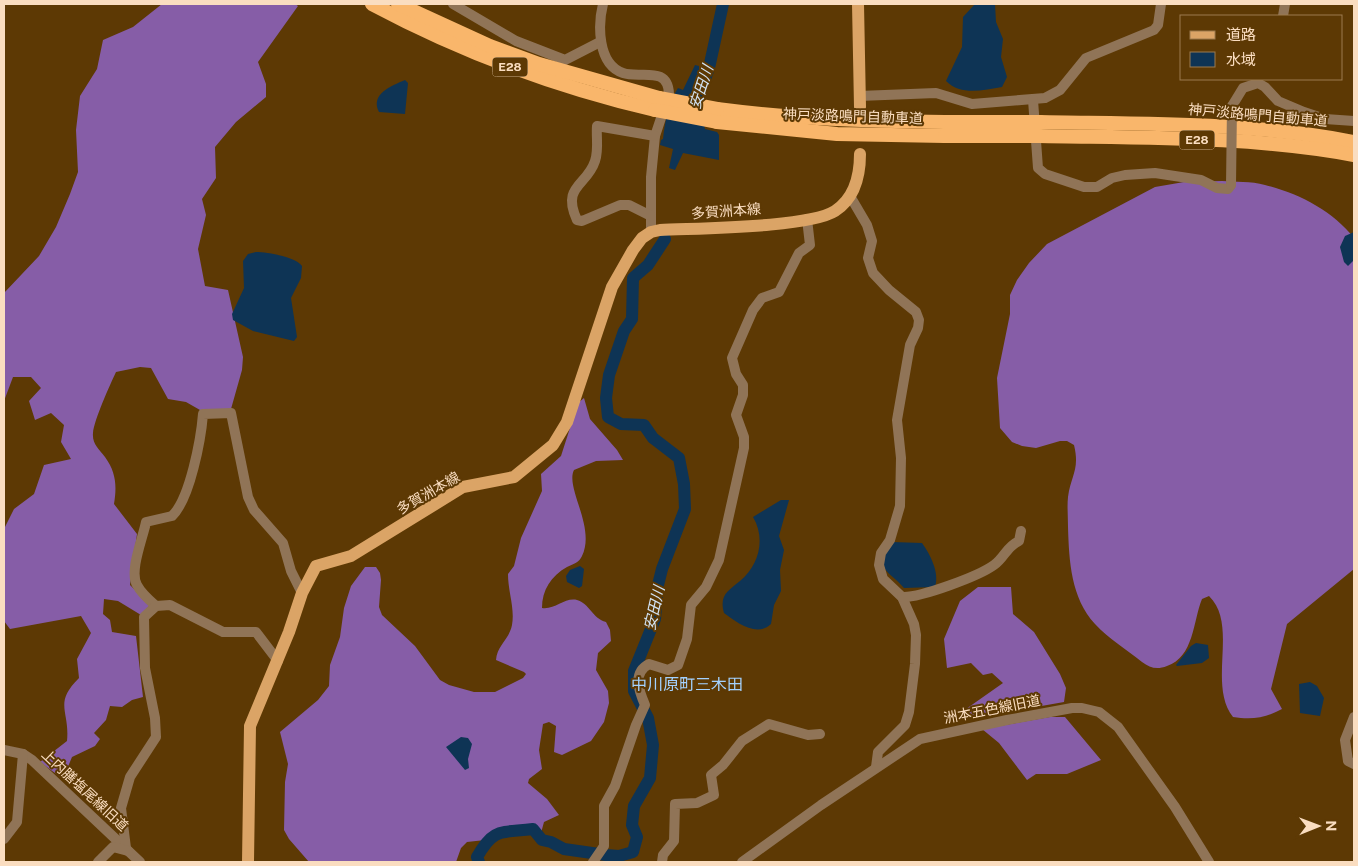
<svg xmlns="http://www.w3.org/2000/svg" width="1358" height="866" viewBox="0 0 1358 866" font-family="'Public Sans','Noto Sans JP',sans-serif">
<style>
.forest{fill:#865da7}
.water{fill:#0e3455}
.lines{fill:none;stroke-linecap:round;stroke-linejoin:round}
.river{stroke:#0e3455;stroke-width:12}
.minor{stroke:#907457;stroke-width:10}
.major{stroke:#dba466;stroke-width:12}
.highway{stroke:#f9b66b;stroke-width:14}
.minor-bridge{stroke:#907457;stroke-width:10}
.highway-bridge{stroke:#f9b66b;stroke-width:14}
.labels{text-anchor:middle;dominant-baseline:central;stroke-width:4;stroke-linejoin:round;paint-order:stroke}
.shield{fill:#5d3904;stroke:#cbac88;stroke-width:1}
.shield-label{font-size:12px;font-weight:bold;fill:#faddc0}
.street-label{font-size:14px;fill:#faddc0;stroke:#5d3904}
.water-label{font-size:15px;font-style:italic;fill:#d3e4f5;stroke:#5d3904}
.quarter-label{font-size:16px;fill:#a3d1fe;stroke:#5d3904}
</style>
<rect width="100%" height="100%" fill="#5d3904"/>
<g class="forest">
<path d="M162,4H295L298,6L258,62L266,84V97L236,122L215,147L216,178L202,199L206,215L198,249L205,286L228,290L243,357L242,370L231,409L200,410L186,402L168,399L151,368L140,367L116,372C110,385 94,420 93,433C92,444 99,449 105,457C116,472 117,486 114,504L137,534L130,585L150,605L141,615L118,601L104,599L103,614L110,620L112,632L136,636L143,697L132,700L122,707L110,706L106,720L94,733L100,739L95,746L72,757L63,779L40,762L67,741C70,710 53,704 79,678L77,659L91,633L81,616L10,629L4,621V529L14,509L34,494L44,465L71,459L61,442L64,425L51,413L35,420L29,401L41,388L31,377H13L4,401V293L39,256L56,227L70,194L78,172L76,130L80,96L97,69L103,40L133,27Z"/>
<path d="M1222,181C1235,182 1251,181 1265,185C1298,193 1333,211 1354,238V569L1287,624L1271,689L1282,709C1265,718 1252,720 1233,717C1207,684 1239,625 1209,596L1202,599C1193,621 1194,657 1167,666C1157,670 1150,668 1142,662C1126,649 1109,639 1095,624C1071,598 1069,561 1068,527C1068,517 1067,506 1068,497C1071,475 1080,470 1074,445L1067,441H1060L1036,448L1022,446L1012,442L1000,428L997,378L1010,314V295L1017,280L1029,263L1047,244L1155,187L1184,182Z"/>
<path d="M584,398L590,419L617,450L623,460L596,461L574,470C565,488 596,527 582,556C579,563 573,564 567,567C551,576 542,590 542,608C555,610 565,597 577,600C589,603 593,619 606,622L610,630L611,641L598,653L596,670L608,691L609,703L604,722L591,741L562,755L554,752L556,726L549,722L543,724L539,750L542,769L529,779L528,783L547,799L559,815L544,822L541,833L533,826L505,829L491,834L485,840L467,842L461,848L456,862H309L289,839L284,830L285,782L288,764L280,732L318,700L329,686L330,665L340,637L344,608L351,586L365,567H376L380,573L381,580L379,607L382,615L415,646L440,680L449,685L474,692H495L523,678L526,674L524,672L496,660C497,645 509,640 512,625C515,608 508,592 508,574L514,566L521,538L542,491L541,474L561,456L578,403Z"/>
<polygon points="978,587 1011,587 1013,614 1034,632 1060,674 1066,688 1064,702 973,718 966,709 1003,683 992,673 983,675 971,663 947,668 944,639 960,601"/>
<polygon points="1050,717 1065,717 1101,760 1067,774 1036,774 1027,780 999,743 982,729"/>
</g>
<g class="water">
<path d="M975,4H995L996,22L1003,39L1001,57L1007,77L1002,87C983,90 961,96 946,81L962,47L963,17Z"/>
<path d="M695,65L699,66L704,125L705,129L717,132L719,135V160L683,153L675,170L669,168L673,149L660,145L661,140L663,139C665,122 668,103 678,88L683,90Z"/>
<path d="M405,80L408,83L405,114L379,112C370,94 391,86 405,80Z"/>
<polygon points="1354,232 1354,260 1348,266 1344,262 1340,247 1345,236"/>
<path d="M256,252C267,252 296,257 302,266L301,278L291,298L297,337L294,341L253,331L233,320L232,314L244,288L243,261L248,254Z"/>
<path d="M781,500H789L779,536L784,550L780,570L781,591L774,605L771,624C757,638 736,622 724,613C719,595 728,591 740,581C759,565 766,539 753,517Z"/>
<path d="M892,542L922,543C930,554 940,573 935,587L904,588C888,569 874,572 892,542Z"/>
<polygon points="580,566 584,569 582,586 579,588 567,582 566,576 570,570"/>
<polygon points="1196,643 1208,645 1209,658 1202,663 1177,666 1176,665 1191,646"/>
<polygon points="1310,682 1317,686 1324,698 1320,716 1300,713 1299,684"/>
<polygon points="461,737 468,738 472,744 468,759 469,768 465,770 446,747"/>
</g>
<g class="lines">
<g class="river">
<polyline points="695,107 709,68 723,4"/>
<path d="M479,862L477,857C494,827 501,833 533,829L542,840L551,842L564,849L606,855L619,856L633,852L637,837L632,825L634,806L650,778L653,745L648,718L634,691V671L655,619L658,585L662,569L685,509L684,484L679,458L653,438L644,425L621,424L608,417L606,398L609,375L624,331L632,319L633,278L648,265L665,239"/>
</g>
<g class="minor">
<polyline points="453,4 516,41 565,60 600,42"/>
<path d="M603,4C598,24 597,64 623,73C640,79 668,65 669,94L655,136L651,177V232"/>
<polyline points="1283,16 1285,4"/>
<polyline points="859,96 936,93 972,104 1045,98 1060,90 1086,58 1154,30 1158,25 1161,4"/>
<polyline points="1033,100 1038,168 1045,174 1084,187 1097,187 1112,178 1125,175 1155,173 1201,180 1217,188 1228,189 1231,185"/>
<polyline points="1232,106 1243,88 1258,83 1265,87 1278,101 1304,112 1325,119 1354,121"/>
<polyline points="850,196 867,225 872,241 868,258 873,273 889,290 916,312 919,320 918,328 910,345 897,420 901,458 900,506 890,540 881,553 879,565 883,579 902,597 914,624 916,635 915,664 909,712 905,725 878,752 876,767"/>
<path d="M651,216L629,205H620L582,221L577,220C561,186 587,186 595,161C599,149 596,138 597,126L655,136"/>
<path d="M902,597C920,598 979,576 994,565C1005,557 1006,547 1019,541L1021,531"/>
<path d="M156,606C149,600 141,593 137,585C129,571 143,538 146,522L172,516C190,499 201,439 203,414L231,413L248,497L254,510L283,543L291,571L302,593"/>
<polyline points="1354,717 1345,740 1348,761 1354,764"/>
<polyline points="4,750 23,754 32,760 140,862"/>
<polyline points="4,839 17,822 23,754"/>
<polyline points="126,848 121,808 130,777 156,737 155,718 145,668 144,617 156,606 170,605 223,632 256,632 278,661"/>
<polyline points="98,862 113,847 128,851"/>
<path d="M593,862L604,846V806L615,786L636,725L645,705C639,691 632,673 649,664L668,670L678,665L687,639L691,605L706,587L719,560L744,448V437L736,415L743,395V385L736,374L732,358L753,310L762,298L779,292L799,253L810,245L807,219"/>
<polyline points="662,862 663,855 674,841 675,804 697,803 714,795 711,775 723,765 742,741 769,724 808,735 820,734"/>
<polyline points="742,862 821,805 920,739 1007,720 1072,708 1082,708 1099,712 1118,727 1175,807 1209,862"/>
</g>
<g class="major">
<polyline points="858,4 860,107"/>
<path d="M248,862L250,726L289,632L302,593L316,566L351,556L463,487L514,477L553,445L567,422L612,287L633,250L642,238L651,232L660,230C696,228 808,228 835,211C855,198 860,176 860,154"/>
</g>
<g class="highway">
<path d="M372,4C462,52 556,87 655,110"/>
<polyline points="398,4 490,46 539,64 659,98"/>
<path d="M717,109C793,119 868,121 945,122"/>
<polyline points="717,122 837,134 945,136"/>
<path d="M1040,122C1145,124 1251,122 1354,142"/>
<path d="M1039,136C1144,138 1251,136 1354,155"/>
</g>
<polyline class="minor-bridge" points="1231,185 1232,106"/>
<g class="highway-bridge">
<polyline points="659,98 717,109"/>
<polyline points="655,110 717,122"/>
<polyline points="945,122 1040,122"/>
<polyline points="945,136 1039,136"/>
</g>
</g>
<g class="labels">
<g class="shield">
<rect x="492.5" y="57.5" width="35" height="19" rx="4"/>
<rect x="1179.5" y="130.5" width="35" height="19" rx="4"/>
</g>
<g class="shield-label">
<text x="510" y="67">E28</text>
<text x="1197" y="140">E28</text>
</g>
<g class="street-label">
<text transform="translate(1258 115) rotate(5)">神戸淡路鳴門自動車道</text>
<text transform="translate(853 116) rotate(2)">神戸淡路鳴門自動車道</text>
<text transform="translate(726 211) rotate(-4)">多賀洲本線</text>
<text transform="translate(428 493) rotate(-30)">多賀洲本線</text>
<text transform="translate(992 709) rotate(-11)">洲本五色線旧道</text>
<text transform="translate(85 790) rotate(43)">上内膳塩尾線旧道</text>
</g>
<g class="water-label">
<text transform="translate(701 87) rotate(-72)">安田川</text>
<text transform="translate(654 608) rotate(-77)">安田川</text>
</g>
<g class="quarter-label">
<text x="687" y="684">中川原町三木田</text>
</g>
</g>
<rect width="1358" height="866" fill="none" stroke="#faddc0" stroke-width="10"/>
<rect x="1180" y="15" width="162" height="65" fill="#5d3904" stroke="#9c7b4f"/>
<rect x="1190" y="31" width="25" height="8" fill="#dba466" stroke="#9c7b4f"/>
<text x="1226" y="40" font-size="15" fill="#faddc0">道路</text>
<rect x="1190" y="52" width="25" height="15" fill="#0e3455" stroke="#9c7b4f"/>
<text x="1226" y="65" font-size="15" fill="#faddc0">水域</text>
<g transform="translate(1318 826) rotate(89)" stroke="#5d3904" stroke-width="4" paint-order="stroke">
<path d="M0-4L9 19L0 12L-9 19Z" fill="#faddc0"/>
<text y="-8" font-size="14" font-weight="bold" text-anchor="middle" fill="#faddc0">N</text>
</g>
</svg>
